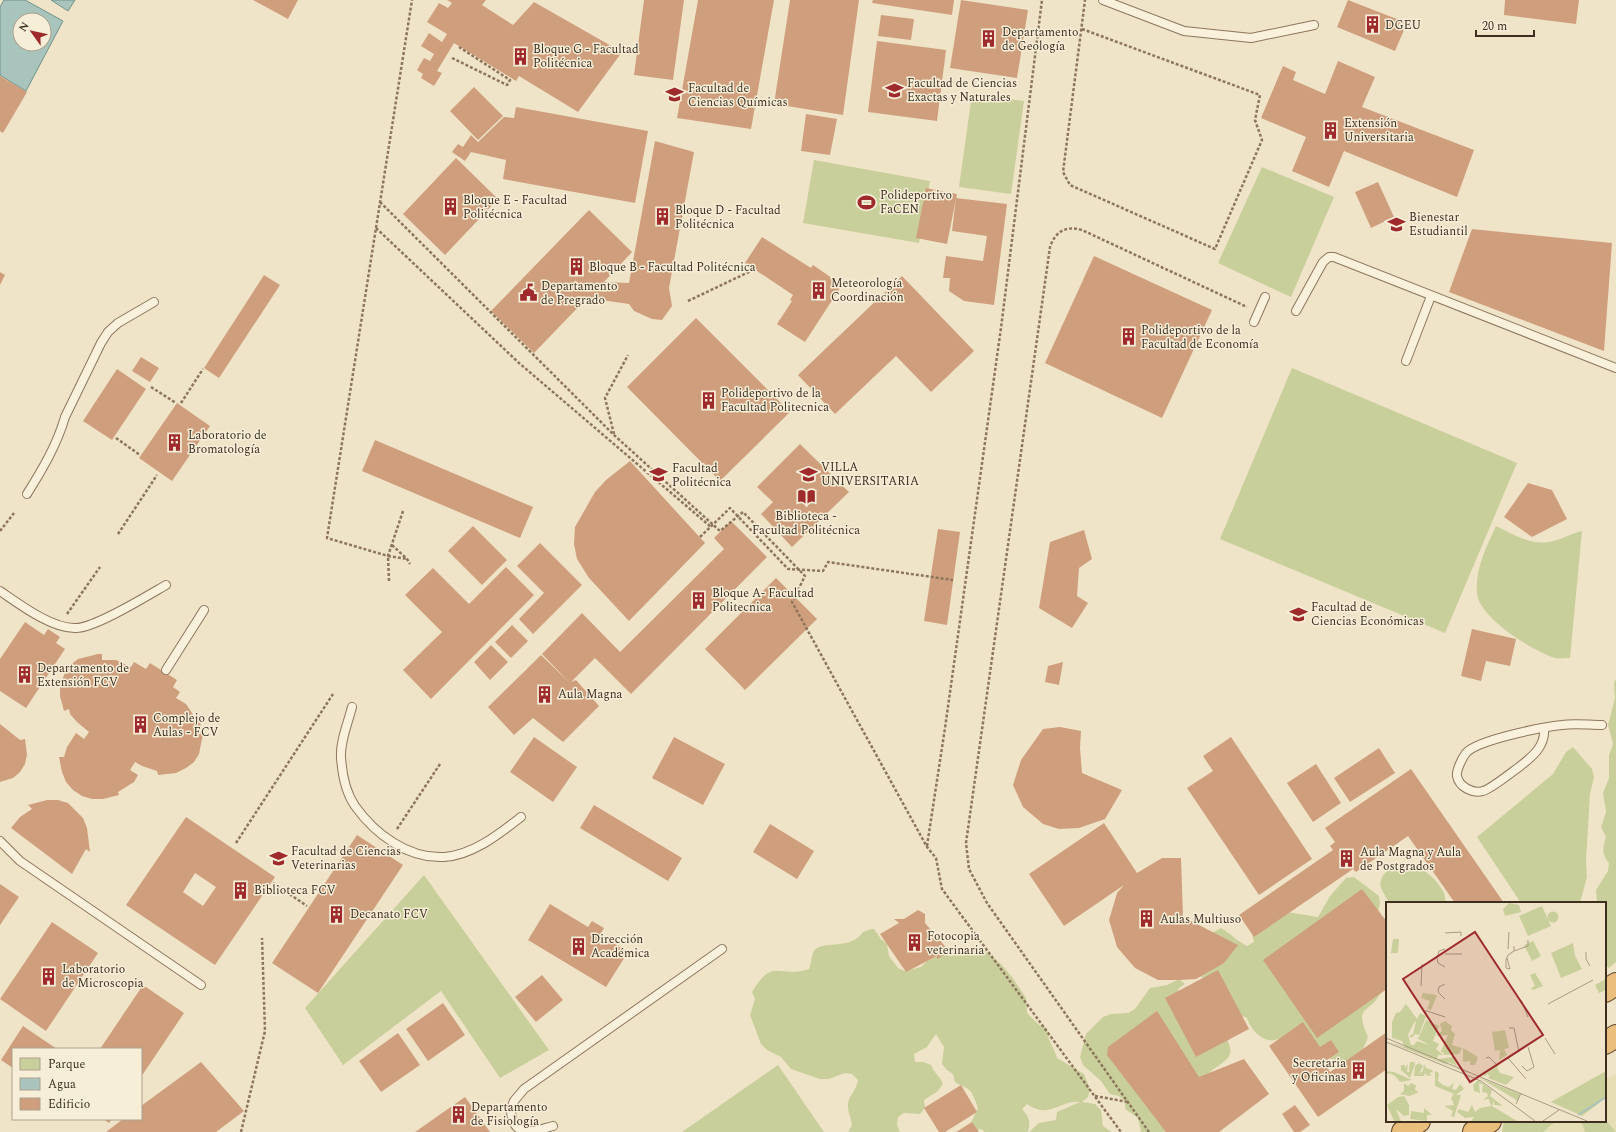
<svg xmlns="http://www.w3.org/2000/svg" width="1616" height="1132" viewBox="0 0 1616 1132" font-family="Spectral,serif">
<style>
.farmland{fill:#e6deb5}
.green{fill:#c9cf9b}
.water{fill:#a9c4bc;stroke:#6f938a;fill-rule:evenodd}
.building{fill:#cf9f7d;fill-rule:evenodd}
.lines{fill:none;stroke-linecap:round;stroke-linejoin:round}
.service-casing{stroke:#8d765c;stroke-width:10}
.trunk-casing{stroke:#5b4430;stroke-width:24}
.path{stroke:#8d765c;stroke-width:2.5;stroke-dasharray:3 2;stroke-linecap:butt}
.service{stroke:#faf1dc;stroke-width:8}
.trunk{stroke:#eabe7c;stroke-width:22}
.labels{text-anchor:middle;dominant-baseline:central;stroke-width:3;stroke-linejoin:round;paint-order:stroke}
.poi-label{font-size:12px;fill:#3d2e20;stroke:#f7eed8;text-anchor:start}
.inset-river{fill:none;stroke:#a9c4bc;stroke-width:2}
.inset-road{fill:none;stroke:#a89b85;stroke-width:1}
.view{fill:#9e2a2b;fill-opacity:0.15;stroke:#9e2a2b;stroke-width:2}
.inset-edge{fill:none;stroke:#3d2e20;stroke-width:2}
</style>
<rect width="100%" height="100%" fill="#f0e4c8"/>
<polygon class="farmland" points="1616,1074 1616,1132 1502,1132 1518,1121 1605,1121 1605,1079"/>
<g class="green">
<polygon points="972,94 1024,101 1011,194 959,187"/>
<polygon points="814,160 930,181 919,243 803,223"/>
<polygon points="1262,167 1334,197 1291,297 1218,263"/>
<polygon points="1292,368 1517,463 1445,633 1220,539"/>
<path d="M1496,526C1513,534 1532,547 1553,541C1563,539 1572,533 1582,531L1570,658C1566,658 1560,659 1555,658C1534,652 1478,617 1477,593C1475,569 1486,548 1496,526Z"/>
<path d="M1616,679V962L1609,968L1605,965V903H1597L1596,890L1608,871L1609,863C1601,854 1603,847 1606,837L1601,827L1606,812L1603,793L1609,778V755L1613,744L1608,725L1615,698L1614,683Z"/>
<polygon points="1573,747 1592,769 1594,777 1590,794 1586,861 1587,877 1580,903 1521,903 1477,837 1553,774 1566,752"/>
<path d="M1399,863C1416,862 1435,876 1443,891C1445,894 1445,899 1446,903H1389C1387,898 1383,893 1381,888C1378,877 1390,866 1399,863Z"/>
<polygon points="424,875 549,1050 500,1078 441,991 343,1065 305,1008"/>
<path d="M1354,877L1379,896L1380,904L1372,935L1381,992C1370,1015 1353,1004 1368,1037C1352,1085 1316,1050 1290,1033C1285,1035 1280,1039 1275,1040C1263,1043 1250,1029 1247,1018L1233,1012L1205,979L1198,975L1199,940L1221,928C1230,933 1237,941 1247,946L1254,942L1252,934L1287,912L1318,917L1330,896L1346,878Z"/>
<path d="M871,929H874L881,939L887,944L889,956L898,968L905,971L921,967L927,961L942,954L950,956L958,954L974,948L982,949L1001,964L1012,977L1026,998L1027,1013L1039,1025L1047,1028C1047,1041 1054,1046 1057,1058L1084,1074L1090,1089L1088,1097L1082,1102L1095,1104L1101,1110L1103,1126L1112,1132H1029L1039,1123L1056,1120L1057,1112L1080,1102C1059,1100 1050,1120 1027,1104L1022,1109C1029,1117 1031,1122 1028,1132H985L981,1129L972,1131L971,1123L978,1108C970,1087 973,1092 955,1082L953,1074L947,1070L942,1064L944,1047L936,1034L927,1047L914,1054L915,1062H923L931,1065C934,1073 940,1076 943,1084L938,1091L924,1100L925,1108L920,1114L904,1113L898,1117L897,1125L900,1132H848L852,1125C851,1118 847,1111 848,1103C849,1096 856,1091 858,1080L852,1074L845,1073L829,1079H820L791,1069L781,1057L767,1050L761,1044L750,1015L755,999L752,992C773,956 779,979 809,969C811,964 811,958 813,953C819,938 850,952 863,932Z"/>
<path d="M1179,979L1185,984L1179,988L1176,996L1227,1040C1240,1063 1212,1063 1206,1078C1198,1094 1196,1115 1191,1132H1141L1138,1118L1125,1109V1101L1119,1096L1110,1094L1101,1081L1083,1065L1080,1057L1086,1034L1103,1017L1111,1014L1128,1013L1135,1009L1150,988L1167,985Z"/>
<polygon points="778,1065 824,1132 682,1132"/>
<polygon points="1605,1119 1616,1132 1585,1132 1581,1121 1605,1121"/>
<polygon points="1504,1121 1556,1121 1543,1132 1502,1132"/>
</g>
<g class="water">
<path d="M4,0H25L63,21L26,91L0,75V7ZM20,20H44V44H20Z"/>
<polygon points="51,0 75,0 68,11"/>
</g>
<g class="building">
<polygon points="253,0 298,0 288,19"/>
<polygon points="447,0 486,0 482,5 513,25 534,2 622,52 578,112 519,76 516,81 454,43 437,71 442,73 434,86 421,78 423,74 417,70 424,58 430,61 434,54 421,46 429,33 442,42 447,34 427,22 439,3 448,8 452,3"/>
<polygon points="644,0 684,0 673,80 634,75"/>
<polygon points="698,0 774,0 751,129 677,118"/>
<polygon points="790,0 859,0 843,115 774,104"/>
<polygon points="873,0 954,0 952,15 872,3"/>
<polygon points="961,0 1028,10 1017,78 950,68"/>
<polygon points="1348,0 1407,23 1395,51 1337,27"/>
<polygon points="1505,0 1579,0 1576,24 1504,15"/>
<polygon points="881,15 914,19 911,40 878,36"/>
<polygon points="877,41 946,50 937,121 868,112"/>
<polygon points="1338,61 1375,77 1362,107 1474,150 1457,197 1344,151 1329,187 1292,171 1306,137 1261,118 1283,66 1296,72 1293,80 1325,94"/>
<polygon points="0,76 27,92 3,133 0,131"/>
<polygon points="474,87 503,116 478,140 450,111"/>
<polygon points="516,107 648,131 635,203 503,179 506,160 471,152 465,161 452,152 458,144 463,147 471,135 478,142 504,117 514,118"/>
<polygon points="806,114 837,119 830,155 801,151"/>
<polygon points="655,141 694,152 669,288 672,306 662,320 652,319 634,311 629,304 587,298 534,353 491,311 589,210 632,252 604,282 629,283"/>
<polygon points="456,158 498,199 445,255 403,214"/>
<polygon points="1378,182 1394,217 1371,228 1355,192"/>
<polygon points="926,188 957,194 947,244 916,238"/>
<polygon points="956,198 1007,204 994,305 964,301 949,291 950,278 943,278 946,256 983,261 987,236 952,231"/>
<polygon points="1472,229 1612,243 1604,351 1449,292"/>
<polygon points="762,237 811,268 813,265 842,285 805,342 777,324 792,301 790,300 793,295 745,263"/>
<polygon points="1094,256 1212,310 1162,418 1045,363"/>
<polygon points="0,272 5,275 0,285"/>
<polygon points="264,275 280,285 219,378 204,368"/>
<polygon points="902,276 974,351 931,392 896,356 835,414 798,375"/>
<polygon points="696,318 790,412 720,481 627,387"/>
<polygon points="141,357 159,368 150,382 132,371"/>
<polygon points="117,369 146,389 112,440 83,421"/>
<polygon points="177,403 210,426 172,481 139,458"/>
<polygon points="375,440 533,507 520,538 362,471"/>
<polygon points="800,444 849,492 792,547 761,514 773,502 757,487"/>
<polygon points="630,461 705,543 629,621 589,578 577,559 574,544 575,527 595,492 606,480"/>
<polygon points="1528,483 1552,490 1567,519 1532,537 1504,517"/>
<polygon points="731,521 767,557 631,694 595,658 571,682 576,680 599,706 563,742 533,718 514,735 488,707 541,655 569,682 542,654 582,613 620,652 724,549 714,538"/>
<polygon points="473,526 507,560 482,585 448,551"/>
<polygon points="938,529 960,532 947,625 924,621"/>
<polygon points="1084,530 1092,559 1079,568 1077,596 1088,603 1072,628 1039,608 1050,542"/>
<polygon points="540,543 582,585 533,634 519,619 544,593 517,566"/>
<polygon points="506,567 534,595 431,699 403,670 442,632 405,595 433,568 469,604"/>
<polygon points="776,578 817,619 745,690 705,649"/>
<polygon points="25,622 44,635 48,629 60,637 56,643 65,649 26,708 0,691 0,659"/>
<polygon points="512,625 528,641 511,658 495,642"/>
<polygon points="1472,629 1516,639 1510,666 1486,661 1481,681 1461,676"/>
<polygon points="491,645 508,662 490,680 474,662"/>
<polygon points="98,654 102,654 102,660 116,660 131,667 134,662 146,669 150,663 177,680 173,687 180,692 176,698 186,704 196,719 199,718 203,734 199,754 194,762 186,768 176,773 158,775 157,771 142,766 135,762 130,770 138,775 134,782 118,792 119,795 103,799 92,799 82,796 73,790 66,782 62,772 59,757 64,757 67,747 76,733 84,739 89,732 77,722 70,714 69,709 64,711 60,696 60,686 64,675 69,666 78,659"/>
<polygon points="1063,662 1059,685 1045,682 1048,666"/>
<polygon points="0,724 20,740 25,739 27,755 25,764 20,772 13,778 0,782"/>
<polygon points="1060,727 1081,731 1080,748 1082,773 1122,790 1105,819 1079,828 1059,829 1043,824 1023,807 1013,785 1021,760 1043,729"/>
<polygon points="534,737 577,767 553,802 510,772"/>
<polygon points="674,737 725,764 703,805 652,778"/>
<polygon points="1231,737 1312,859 1259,895 1187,788 1213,771 1203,756"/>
<polygon points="1379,748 1395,773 1350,802 1334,778"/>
<polygon points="1316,764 1341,803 1313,822 1287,783"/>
<polygon points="1411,769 1504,903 1455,903 1408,836 1356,872 1353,869 1254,937 1239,915 1333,850 1330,846 1335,842 1325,828"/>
<polygon points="47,800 58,800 68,803 83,818 87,828 90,852 86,849 72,874 11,828 20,817 32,809 28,805"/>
<polygon points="594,805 682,858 668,881 580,828"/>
<path d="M186,817L275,877L215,965L126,905ZM195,873L216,887L203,906L183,892Z"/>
<polygon points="1104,823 1137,873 1162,858 1181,858 1183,917 1238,945 1224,963 1196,979 1180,980 1158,980 1135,968 1117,947 1109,920 1117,893 1124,885 1064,926 1029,874"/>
<polygon points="770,824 814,851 797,879 753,852"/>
<polygon points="357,835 403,865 318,993 272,963"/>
<polygon points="0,884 19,897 0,925"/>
<polygon points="1362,889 1387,922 1387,989 1317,1038 1263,960"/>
<polygon points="550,904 588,927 592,921 604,928 600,935 628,952 606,987 528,940"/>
<polygon points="918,910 925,914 925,923 950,952 937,959 937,956 906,972 880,934 899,923 894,919 904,919"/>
<polygon points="52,922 98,953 46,1031 0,999"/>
<polygon points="1218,970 1249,1029 1196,1057 1165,998"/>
<polygon points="542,975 563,1000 536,1022 515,997"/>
<polygon points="143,985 184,1013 141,1077 141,1049 100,1049"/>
<polygon points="443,1003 465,1035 428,1061 406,1029"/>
<polygon points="1157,1011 1199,1077 1244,1059 1269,1094 1219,1132 1166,1132 1107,1055 1108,1047"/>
<polygon points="1303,1022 1320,1047 1331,1040 1339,1052 1324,1062 1330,1072 1387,1032 1387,1069 1318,1117 1269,1046"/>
<polygon points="23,1026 57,1049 13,1049 13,1068 1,1060"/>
<polygon points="398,1033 420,1065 381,1092 359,1061"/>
<polygon points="201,1062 244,1111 216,1132 106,1132 123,1119 141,1119 141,1106"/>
<polygon points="961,1085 977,1112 945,1132 939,1132 924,1108"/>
<polygon points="465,1097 490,1132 415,1132"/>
<polygon points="1295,1105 1310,1125 1300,1132 1294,1132 1282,1114"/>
<polygon points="103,1119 112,1119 109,1123"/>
<polygon points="972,1122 979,1132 956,1132"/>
</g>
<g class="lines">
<defs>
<g id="service">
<polyline points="1103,0 1184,31 1251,38 1314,25"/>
<polyline points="1296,311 1323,262 1329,257 1334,257 1616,368"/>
<polyline points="1254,322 1265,297"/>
<polyline points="1406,361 1431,296"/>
<path d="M27,494C42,470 57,445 65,417L101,343L108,332L118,323L154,302"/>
<path d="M0,591C19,604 52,629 76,628C95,628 147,596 166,585"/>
<polyline points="166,670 204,610"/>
<path d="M352,707C348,723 340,741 341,757C342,773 346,793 355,806C375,834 408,859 444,857C473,855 499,834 521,817"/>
<path d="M1544,728C1546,746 1532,757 1519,767C1512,772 1491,789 1483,791C1473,794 1459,787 1457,776C1456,771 1462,758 1466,753C1477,740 1543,727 1562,725C1574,723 1589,725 1602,725"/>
<polyline points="0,841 20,861 201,985"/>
<path d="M553,1126C545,1128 535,1132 526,1131C512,1130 508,1112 514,1101C517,1097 521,1093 524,1089L722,949"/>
</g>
<g id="trunk">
<polyline points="1605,991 1616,984"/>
<polyline points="1605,1043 1616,1036"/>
<polyline points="1403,1132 1419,1121"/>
<polyline points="1474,1132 1490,1121"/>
</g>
</defs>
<use href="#service" class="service-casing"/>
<use href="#trunk" class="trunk-casing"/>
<g class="path">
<polyline points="1082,29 1260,95 1255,120 1262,140 1215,249 1070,185 1063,172 1085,0"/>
<polyline points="452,58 507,85 510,80 459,47"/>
<polyline points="380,202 614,435 720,531 743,512 805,576 792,602 927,847 936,858 942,889 1121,1132"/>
<polyline points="376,228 519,363 711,527"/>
<polyline points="688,301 753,270"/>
<polyline points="151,387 176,403"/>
<polyline points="181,403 203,369"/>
<polyline points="614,434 605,398 628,355"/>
<polyline points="116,438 140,455"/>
<polyline points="403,511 388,556 327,538 412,0"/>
<polyline points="0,531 14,513"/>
<polyline points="118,534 157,475"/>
<polyline points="700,537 730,508 788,569 823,571 828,562 953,580"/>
<polyline points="392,545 407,559 410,564"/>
<polyline points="389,581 388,556 407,559"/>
<polyline points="67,614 100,567"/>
<polyline points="397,829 440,764"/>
<polyline points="236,843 333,694"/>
<polyline points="927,846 945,728 1001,328 1042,0"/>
<polyline points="273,883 307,906"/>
<polyline points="1095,1096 1128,1102"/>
<polyline points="241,1132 265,1031 262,938"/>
<path d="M1149,1132L987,903L969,869L966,843L1050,247C1055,232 1066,225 1082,230L1247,307"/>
</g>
<use href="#service" class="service"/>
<use href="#trunk" class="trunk"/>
</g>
<defs>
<symbol id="building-bare" viewBox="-9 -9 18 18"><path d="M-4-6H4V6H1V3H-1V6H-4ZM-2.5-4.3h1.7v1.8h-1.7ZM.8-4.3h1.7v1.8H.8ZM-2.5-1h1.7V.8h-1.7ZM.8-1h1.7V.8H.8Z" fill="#9e2a2b" stroke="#f7eed8" stroke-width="2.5" paint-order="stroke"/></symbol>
<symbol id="university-bare" viewBox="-9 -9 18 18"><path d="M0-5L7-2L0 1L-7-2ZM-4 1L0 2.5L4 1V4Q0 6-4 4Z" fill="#9e2a2b" stroke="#f7eed8" stroke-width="2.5" paint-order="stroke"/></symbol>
<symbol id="stadium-bare" viewBox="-9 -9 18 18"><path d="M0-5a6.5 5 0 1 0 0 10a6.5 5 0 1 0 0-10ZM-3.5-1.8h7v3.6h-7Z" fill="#9e2a2b" stroke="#f7eed8" stroke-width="2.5" paint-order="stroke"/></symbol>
<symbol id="civic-bare" viewBox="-9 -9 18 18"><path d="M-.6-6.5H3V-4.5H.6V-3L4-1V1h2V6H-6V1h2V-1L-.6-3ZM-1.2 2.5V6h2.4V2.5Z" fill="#9e2a2b" stroke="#f7eed8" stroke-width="2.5" paint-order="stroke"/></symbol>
<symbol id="library-bare" viewBox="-9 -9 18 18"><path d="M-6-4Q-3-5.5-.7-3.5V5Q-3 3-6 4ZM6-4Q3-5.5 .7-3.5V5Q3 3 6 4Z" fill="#9e2a2b" stroke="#f7eed8" stroke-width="2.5" paint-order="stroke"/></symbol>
</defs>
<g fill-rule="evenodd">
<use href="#building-bare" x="1360" y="12" width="25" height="25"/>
<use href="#building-bare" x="976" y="26" width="25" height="25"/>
<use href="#building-bare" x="508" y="44" width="25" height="25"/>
<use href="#university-bare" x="882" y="78" width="25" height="25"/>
<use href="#university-bare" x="662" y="82" width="25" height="25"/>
<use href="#building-bare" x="1318" y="118" width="25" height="25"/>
<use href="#stadium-bare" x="854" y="190" width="25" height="25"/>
<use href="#building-bare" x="438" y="194" width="25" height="25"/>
<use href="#building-bare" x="650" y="204" width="25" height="25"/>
<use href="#university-bare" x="1384" y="212" width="25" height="25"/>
<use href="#building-bare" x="564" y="254" width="25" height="25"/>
<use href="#building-bare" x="806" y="278" width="25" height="25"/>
<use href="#civic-bare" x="516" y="280" width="25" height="25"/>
<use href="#building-bare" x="1116" y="324" width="25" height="25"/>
<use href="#building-bare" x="696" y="388" width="25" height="25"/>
<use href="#building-bare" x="162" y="430" width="25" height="25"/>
<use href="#university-bare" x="796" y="462" width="25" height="25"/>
<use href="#university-bare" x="646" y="462" width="25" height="25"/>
<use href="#library-bare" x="794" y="484" width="25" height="25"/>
<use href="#building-bare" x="686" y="588" width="25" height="25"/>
<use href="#university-bare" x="1286" y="602" width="25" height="25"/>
<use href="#building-bare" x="12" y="662" width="25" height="25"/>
<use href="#building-bare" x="532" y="682" width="25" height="25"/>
<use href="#building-bare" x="128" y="712" width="25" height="25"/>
<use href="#university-bare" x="266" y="846" width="25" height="25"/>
<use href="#building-bare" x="1334" y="846" width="25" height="25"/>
<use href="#building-bare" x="228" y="878" width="25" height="25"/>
<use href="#building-bare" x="324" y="902" width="25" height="25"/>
<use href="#building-bare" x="1134" y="906" width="25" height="25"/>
<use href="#building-bare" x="902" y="930" width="25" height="25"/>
<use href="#building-bare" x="566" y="934" width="25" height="25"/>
<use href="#building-bare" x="36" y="964" width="25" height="25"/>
<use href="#building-bare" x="1346" y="1058" width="25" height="25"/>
<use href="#building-bare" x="446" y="1102" width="25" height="25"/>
</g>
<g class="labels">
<g class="poi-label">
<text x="1385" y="25">DGEU</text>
<text x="1002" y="32">Departamento<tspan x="1002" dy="14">de Geología</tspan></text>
<text x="533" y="49">Bloque G - Facultad<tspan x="533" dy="14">Politécnica</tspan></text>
<text x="907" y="83">Facultad de Ciencias<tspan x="907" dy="14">Exactas y Naturales</tspan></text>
<text x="688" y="88">Facultad de<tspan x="688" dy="14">Ciencias Químicas</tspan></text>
<text x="1344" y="123">Extensión<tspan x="1344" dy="14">Universitaria</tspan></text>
<text x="880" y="195">Polideportivo<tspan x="880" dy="14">FaCEN</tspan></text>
<text x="463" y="200">Bloque E - Facultad<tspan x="463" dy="14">Politécnica</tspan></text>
<text x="675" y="210">Bloque D - Facultad<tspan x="675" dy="14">Politécnica</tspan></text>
<text x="1409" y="217">Bienestar<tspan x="1409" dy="14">Estudiantil</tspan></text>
<text x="589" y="267">Bloque B - Facultad Politécnica</text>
<text x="831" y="283">Meteorología<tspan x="831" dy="14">Coordinación</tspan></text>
<text x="541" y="286">Departamento<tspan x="541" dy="14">de Pregrado</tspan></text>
<text x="1141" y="330">Polideportivo de la<tspan x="1141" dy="14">Facultad de Economía</tspan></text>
<text x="721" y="393">Polideportivo de la<tspan x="721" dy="14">Facultad Politecnica</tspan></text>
<text x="188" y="435">Laboratorio de<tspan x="188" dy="14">Bromatología</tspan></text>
<text x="821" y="467">VILLA<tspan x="821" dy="14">UNIVERSITARIA</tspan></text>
<text x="672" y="468">Facultad<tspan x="672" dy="14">Politécnica</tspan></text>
<text x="806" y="516" text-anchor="middle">Biblioteca -<tspan x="806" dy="14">Facultad Politécnica</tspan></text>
<text x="712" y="593">Bloque A- Facultad<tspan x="712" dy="14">Politecnica</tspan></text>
<text x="1311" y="607">Facultad de<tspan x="1311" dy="14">Ciencias Económicas</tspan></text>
<text x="37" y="668">Departamento de<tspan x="37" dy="14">Extensión FCV</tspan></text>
<text x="558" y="694">Aula Magna</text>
<text x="153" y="718">Complejo de<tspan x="153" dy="14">Aulas - FCV</tspan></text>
<text x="291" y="851">Facultad de Ciencias<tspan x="291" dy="14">Veterinarias</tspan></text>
<text x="1360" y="852">Aula Magna y Aula<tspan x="1360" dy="14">de Postgrados</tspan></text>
<text x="254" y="890">Biblioteca FCV</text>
<text x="350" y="914">Decanato FCV</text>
<text x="1160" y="919">Aulas Multiuso</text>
<text x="927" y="936">Fotocopia<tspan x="927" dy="14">veterinaria</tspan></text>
<text x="591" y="939">Dirección<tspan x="591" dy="14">Académica</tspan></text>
<text x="62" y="969">Laboratorio<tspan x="62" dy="14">de Microscopia</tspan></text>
<text x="1346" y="1063" text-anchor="end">Secretaria<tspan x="1346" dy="14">y Oficinas</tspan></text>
<text x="471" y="1107">Departamento<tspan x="471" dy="14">de Fisiología</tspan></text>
</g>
</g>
<g transform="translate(1386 902)">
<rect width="220" height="220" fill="#f0e4c8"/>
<path d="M123,1L133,3L135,10L119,14L117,7ZM156,4L165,24L142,34L133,14ZM161.5 15a5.5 5.5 0 1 1 11 0a5.5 5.5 0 1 1-11 0ZM7,37H13L12,51H5ZM147,39L155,54L146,59L138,43ZM187,41L189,54L196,67L175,76L165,51ZM149,71L157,84L147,88L145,86L149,84L144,73ZM220,77V88L213,91L209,83ZM37,91L51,93L45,108L41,107L44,99L35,96ZM20,102L31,117L34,111L40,114L33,133L29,132L26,136L23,134L27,132L30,119L28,121L22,133L25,143H28L31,139L43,143L31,136L33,135L40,118L53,124L47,139L53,142L50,147L57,153H52L51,157L67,155L71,164L62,160L60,162L134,192L132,199L92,175L0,139L19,145L16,139L6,136V120L10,111L14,110ZM59,119L66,124L65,128L69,132L66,143L76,146L73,152L59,153L55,149L62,133L50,134L56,129L54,122ZM119,128L123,146L118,147L121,153L113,158L114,148L109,149L106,130ZM77,146L92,155L89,163H84V159L77,160ZM24,160H28L29,162L24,176L15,168V163H19V166L22,162L21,170H23ZM33,161L37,164L33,172L37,169L38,162L40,166L46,168L47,170L43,171L46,173L42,174L39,171L38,174H28L29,164ZM114,161L111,166L114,171L128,175L120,183L102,176L104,174L101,172L102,169L100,174L94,173ZM0,169L8,170L26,178L14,180L9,174L3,171L0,173ZM49,169L53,171L52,179L57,183L63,185L68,180L66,187L70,188L74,182L78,187L70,193H75L68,215L65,214L67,209L58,204L68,203L65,196L68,192L49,184ZM220,169V196L196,214L165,200ZM92,178L106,188L104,194L117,204L108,203V199L106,204L131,219H85L88,215L79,216L71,210L73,207L82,210L86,203L89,210L94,206L105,204L103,197L97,198L102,194L101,191L96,190L97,183L93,181L94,191L88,189L87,183ZM18,181L22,184L25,181L30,183L29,188L33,190L24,194L14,192L18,189ZM18,194L23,203V213L18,214L10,207L15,219H8L1,203L12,195ZM38,206L46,213H41V219L24,217L25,209L38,211Z" fill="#c9cf9b"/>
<path class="inset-river" d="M192,213L220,195"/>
<path class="inset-road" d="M59,31L75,30V34M122,47L123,30M128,49L142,44V38M200,50V57L204,64M59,52H76M121,56L124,67L120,66V58L122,53L128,49V44M59,65L52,61L51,56L53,49L59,47M35,84L36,62M59,97L52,90L53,85L59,82M135,98L142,115M162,102L207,78M40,112L39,109H41L59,115M123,126H128L133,150M0,136L201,219M159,136L169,152M0,140L95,179L149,219M100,156L103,155L110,162M122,156L140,177M136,164L141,169L148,165L142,145M130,202L135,191M157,219L173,208"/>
<path class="view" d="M89,30L157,133L84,180L17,77Z"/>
<rect width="220" height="220" class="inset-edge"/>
</g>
<rect x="12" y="1048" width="130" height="72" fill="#f7eed8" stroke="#ada18e"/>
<rect x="20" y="1058" width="20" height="12" fill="#c9cf9b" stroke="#ada18e"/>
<text x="48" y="1068" font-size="12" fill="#3d2e20">Parque</text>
<rect x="20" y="1078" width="20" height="12" fill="#a9c4bc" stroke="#ada18e"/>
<text x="48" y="1088" font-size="12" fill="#3d2e20">Agua</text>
<rect x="20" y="1098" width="20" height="12" fill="#cf9f7d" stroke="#ada18e"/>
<text x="48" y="1108" font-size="12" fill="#3d2e20">Edificio</text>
<g transform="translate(32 32) rotate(303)"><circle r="19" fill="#f7eed8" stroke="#ada18e"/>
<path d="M0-3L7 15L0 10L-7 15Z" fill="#9e2a2b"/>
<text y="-6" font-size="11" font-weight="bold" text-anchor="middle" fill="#3d2e20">N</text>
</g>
<path d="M1476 30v6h58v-6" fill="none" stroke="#3d2e20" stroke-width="2"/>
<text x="1482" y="30" font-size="12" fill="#3d2e20" stroke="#f7eed8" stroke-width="3" paint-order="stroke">20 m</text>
</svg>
